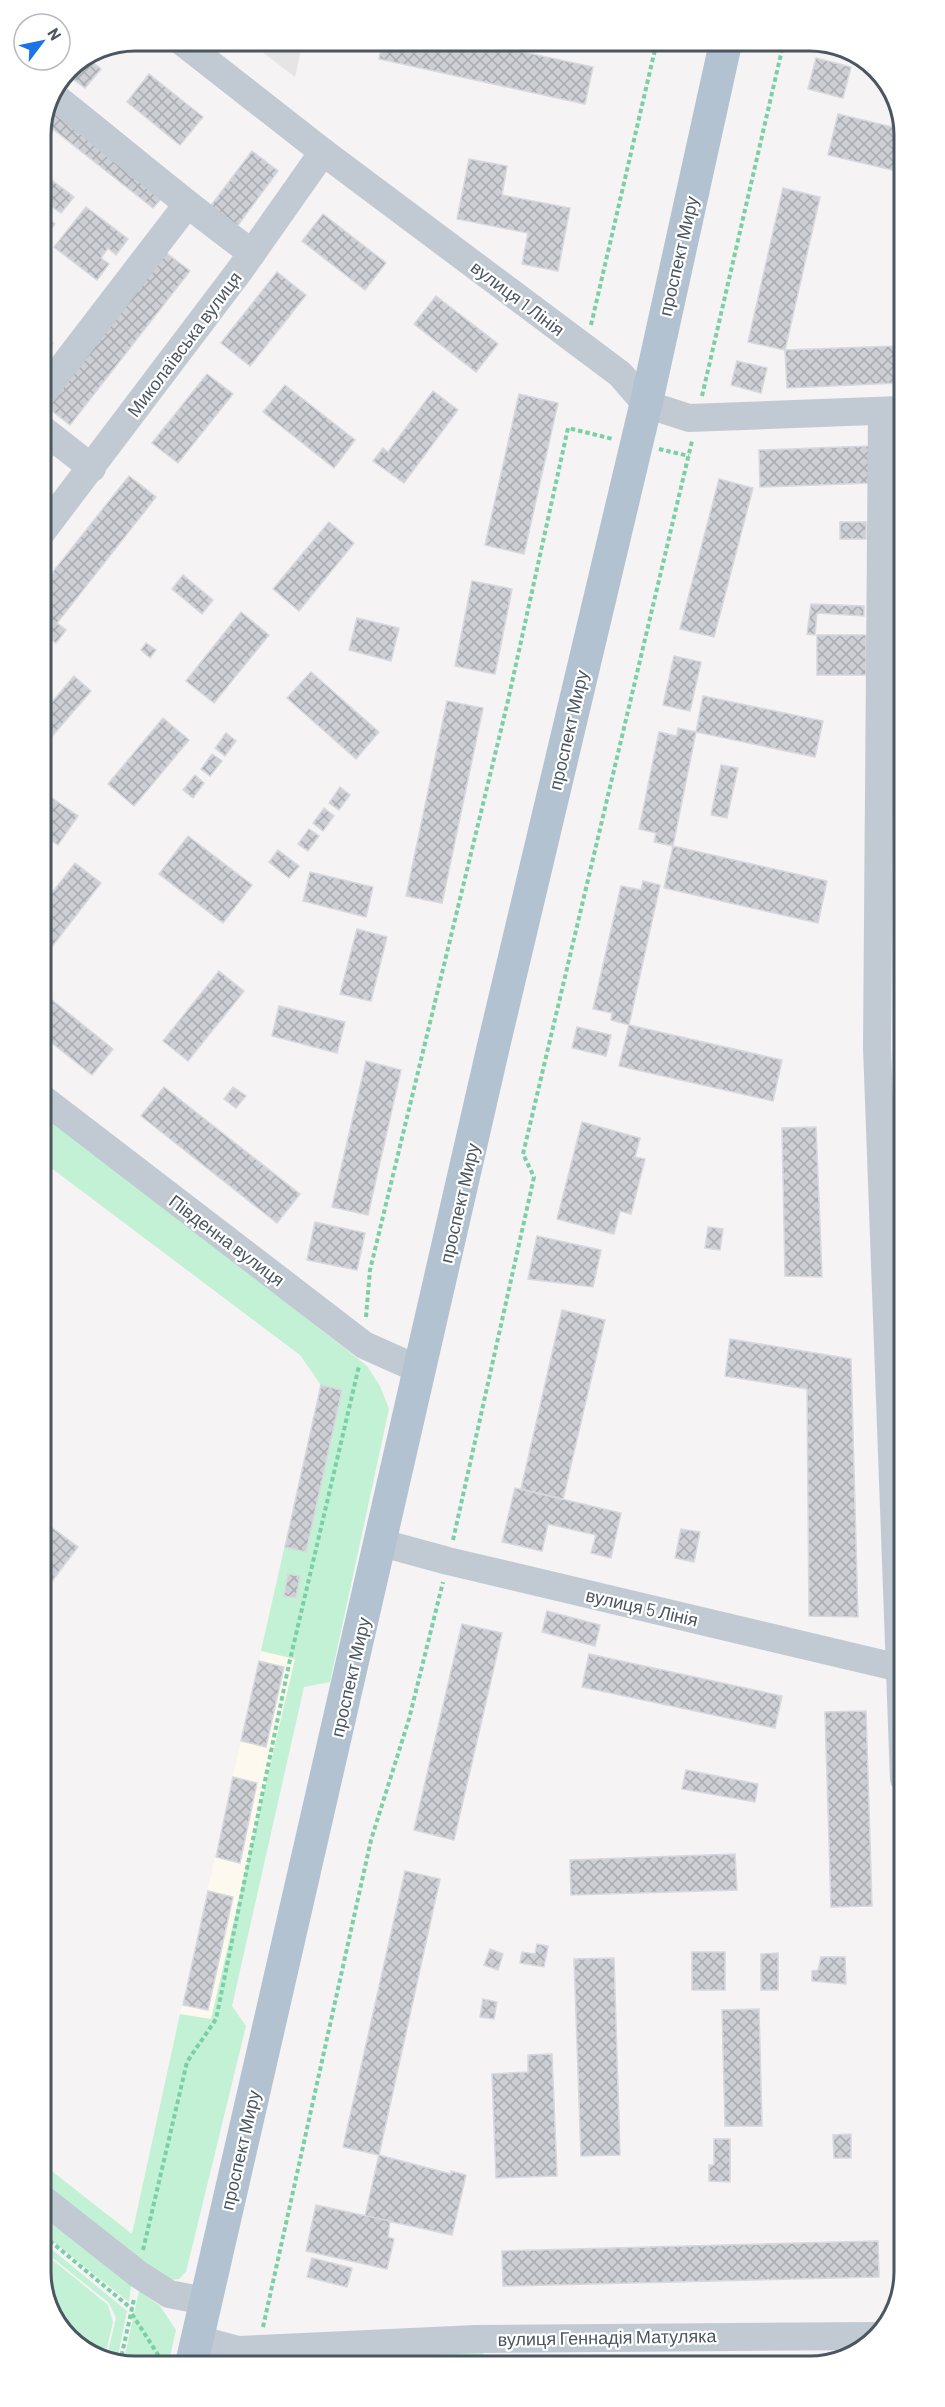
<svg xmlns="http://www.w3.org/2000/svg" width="945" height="2407" viewBox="0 0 945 2407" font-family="Barlow,sans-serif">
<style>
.commercial{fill:#fdf9ef}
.education{fill:#e6e4e5}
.grass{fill:#c3f1d5}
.building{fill:url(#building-cross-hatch);stroke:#d7d9de;stroke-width:1.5}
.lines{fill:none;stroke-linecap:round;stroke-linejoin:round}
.path{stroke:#7ad0a6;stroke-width:4;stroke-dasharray:4.5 3;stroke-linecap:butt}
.minor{stroke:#c1cad2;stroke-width:28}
.major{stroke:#b3c2d1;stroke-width:33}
.labels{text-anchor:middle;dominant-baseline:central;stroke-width:4.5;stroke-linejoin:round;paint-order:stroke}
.street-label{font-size:18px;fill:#4a5661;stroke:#fff}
.rim{fill:none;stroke:#4a5661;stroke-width:3}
</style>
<defs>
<pattern id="building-cross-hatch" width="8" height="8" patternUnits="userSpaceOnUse" patternTransform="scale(1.5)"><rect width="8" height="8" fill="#cdcfd5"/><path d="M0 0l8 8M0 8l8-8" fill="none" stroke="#a8abb0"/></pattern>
</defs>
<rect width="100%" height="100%" fill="#f5f3f3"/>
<polygon class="commercial" points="261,1651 295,1659 211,2020 180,2014"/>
<polygon class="education" points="248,41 303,41 295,77"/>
<g class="grass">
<polygon points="42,1109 367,1366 380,1386 389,1409 330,1682 304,1687 232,2006 246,2026 186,2272 179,2279 169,2280 44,2187 44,2165 132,2234 180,2014 211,2019 295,1659 261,1651 321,1385 300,1355 42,1161"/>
<polygon points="44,2218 131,2286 129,2302 44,2234"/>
<polygon points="44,2243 127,2311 117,2361 107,2357 116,2318 109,2303 44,2251"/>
<polygon points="44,2253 108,2305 113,2322 105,2356 73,2343 44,2297"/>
<polygon points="139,2291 160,2306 176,2330 168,2366 129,2366 123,2364"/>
<polygon points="475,2350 482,2352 491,2365 264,2366 265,2363"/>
</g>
<g class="building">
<polygon points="383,41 472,41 593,67 585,104 379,59"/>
<polygon points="816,58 851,67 843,98 808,89"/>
<polygon points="89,59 101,69 85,88 69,76 79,64"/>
<polygon points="149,74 203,117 180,145 127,102"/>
<polygon points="52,105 165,194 153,208 44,122"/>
<polygon points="838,114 901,129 901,172 828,155"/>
<polygon points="252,151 278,171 236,228 209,208"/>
<polygon points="469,159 507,166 502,195 570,208 558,271 522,264 528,233 457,219"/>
<polygon points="41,172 74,197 61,213 45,202 41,208"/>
<polygon points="783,188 820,197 785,350 748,342"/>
<polygon points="86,207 128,239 116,255 108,248 101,258 109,264 97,280 54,247"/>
<polygon points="41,213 55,224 46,236 41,233"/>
<polygon points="323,214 386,263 365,290 302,241"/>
<polygon points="161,249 190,271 70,425 42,403"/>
<polygon points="277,272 306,295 250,366 221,343"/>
<polygon points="436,296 498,344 476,372 414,324"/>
<polygon points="41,334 53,343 41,360"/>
<polygon points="896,346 897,383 787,388 785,350"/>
<polygon points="737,361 767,368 761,393 731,385"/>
<polygon points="207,374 233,394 178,463 152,443"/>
<polygon points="285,385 355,440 334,468 263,412"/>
<polygon points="433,391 458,410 404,483 373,461 383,448 388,452"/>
<polygon points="519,394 558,403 524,554 485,545"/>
<polygon points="41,442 55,453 41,472"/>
<polygon points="869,446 871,483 760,487 759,450"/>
<polygon points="129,476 156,497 57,623 66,630 56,643 41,632 41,587"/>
<polygon points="719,479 753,488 714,637 680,629"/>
<polygon points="329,522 354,543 299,611 273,589"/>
<rect x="840" y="522" width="26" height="17"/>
<polygon points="183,575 213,600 202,614 172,589"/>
<polygon points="472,581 512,589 495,674 455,666"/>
<polygon points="811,604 864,606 864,616 817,613 815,635 807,634"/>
<polygon points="241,612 269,635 214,703 186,681"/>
<polygon points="357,618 399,628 391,661 349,650"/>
<rect x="817" y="635" width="49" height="40"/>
<polygon points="146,643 156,650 150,658 141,650"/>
<polygon points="674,656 701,662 690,711 663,705"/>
<polygon points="894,662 902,662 902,719 893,718"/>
<polygon points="311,672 379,732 356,759 287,698"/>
<polygon points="74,676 91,691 42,748 42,714"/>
<polygon points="703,696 823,721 815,757 696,732"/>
<polygon points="447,701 483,708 442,903 406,896"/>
<polygon points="163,718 189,740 134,806 108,784"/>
<polygon points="678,728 696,732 673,846 654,842 656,833 639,829 659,732 677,736"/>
<polygon points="226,733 236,741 225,756 215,748"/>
<polygon points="896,742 902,742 902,788 892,789 890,754 897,754"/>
<polygon points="212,754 222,761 210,776 201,769"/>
<polygon points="721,765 738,768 727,818 711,815"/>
<polygon points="195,775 204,783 193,798 183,790"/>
<polygon points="340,787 350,795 339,810 329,803"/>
<polygon points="42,791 78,816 58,845 42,834"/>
<rect x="891" y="797" width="11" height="19"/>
<polygon points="324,808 334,816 323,831 313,823"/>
<polygon points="309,829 319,836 308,851 298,844"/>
<polygon points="188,836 252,885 223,923 159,874"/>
<polygon points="673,846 827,881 818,923 664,888"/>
<polygon points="278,850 299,866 289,878 269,862"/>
<polygon points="75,863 101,883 47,953 42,948 42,906"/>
<polygon points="310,872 373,887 366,917 303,901"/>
<polygon points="643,881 660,885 629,1025 611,1020 612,1013 593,1009 621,886 641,890"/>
<polygon points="357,929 387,937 371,1001 340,994"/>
<polygon points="219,971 244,991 188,1061 163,1041"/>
<polygon points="47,996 113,1049 92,1075 42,1035 42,1002"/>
<polygon points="279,1006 345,1022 337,1053 272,1036"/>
<polygon points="629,1025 782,1060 773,1101 619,1066"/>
<polygon points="577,1027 611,1035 606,1056 572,1048"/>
<polygon points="366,1061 401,1070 368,1215 332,1207"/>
<polygon points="164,1087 300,1194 277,1223 141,1116"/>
<polygon points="233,1087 246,1096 236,1108 224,1099"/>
<polygon points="582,1122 640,1138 635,1157 645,1159 631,1214 620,1211 614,1234 557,1219"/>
<polygon points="816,1127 822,1277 785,1276 782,1128"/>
<polygon points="315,1222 365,1233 357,1270 307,1260"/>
<polygon points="708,1227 723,1229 720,1250 705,1248"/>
<polygon points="537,1236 601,1250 593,1287 528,1279"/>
<polygon points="562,1310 605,1320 563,1499 521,1489"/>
<polygon points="730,1339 851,1359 858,1617 809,1616 807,1389 725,1376"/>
<polygon points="321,1385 342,1390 306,1552 285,1547"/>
<polygon points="515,1488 621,1513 611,1558 591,1553 596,1535 548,1524 542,1551 502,1542"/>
<polygon points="43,1521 78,1547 46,1589 43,1587"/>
<polygon points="681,1529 700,1532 694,1562 675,1558"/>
<polygon points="288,1574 300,1576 296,1598 284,1596"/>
<polygon points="547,1611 600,1625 595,1646 542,1632"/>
<polygon points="462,1624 502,1633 454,1840 414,1830"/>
<polygon points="589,1654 782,1696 775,1728 582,1687"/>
<polygon points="259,1661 284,1667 266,1747 241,1741"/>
<polygon points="866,1711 872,1906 831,1907 825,1712"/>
<polygon points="686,1770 758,1784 755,1802 682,1789"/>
<polygon points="233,1777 257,1783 240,1863 216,1857"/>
<polygon points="735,1854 737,1890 571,1895 570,1860"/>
<polygon points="405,1871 440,1879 379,2155 343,2147"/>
<polygon points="208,1891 233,1897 208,2010 183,2005"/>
<polygon points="537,1944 548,1946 544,1967 520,1963 522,1952 535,1954"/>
<polygon points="490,1949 503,1954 498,1970 484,1965"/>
<rect x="692" y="1952" width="33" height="38"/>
<polygon points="778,1953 778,1990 761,1990 761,1954"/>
<polygon points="821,1957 845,1957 846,1984 812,1981 812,1971 818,1970"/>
<polygon points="614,1958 620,2155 581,2156 574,1959"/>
<polygon points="483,1999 497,2002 494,2019 480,2017"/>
<polygon points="759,2009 762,2126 725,2126 722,2010"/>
<polygon points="552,2054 557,2176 496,2178 492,2074 528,2072 528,2055"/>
<polygon points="851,2134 851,2158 834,2158 833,2135"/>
<polygon points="714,2139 730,2139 730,2182 709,2181 709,2165 714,2165"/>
<polygon points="379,2155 451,2174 451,2171 466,2175 452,2235 365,2216"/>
<polygon points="316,2205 390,2221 388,2237 394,2239 387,2269 306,2251"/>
<polygon points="878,2241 879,2277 503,2286 502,2251"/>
<polygon points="312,2258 352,2268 347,2287 307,2277"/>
</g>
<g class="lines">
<g class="path">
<polyline points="591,325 657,41"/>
<polyline points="702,396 784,41"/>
<polyline points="659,449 689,456"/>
<polyline points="366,1317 370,1270 507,705 568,428 613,439"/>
<polyline points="453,1540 534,1177 523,1154 692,441"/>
<polyline points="44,2236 132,2309"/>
<polyline points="143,2250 187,2062 216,2019 289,1664 359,1366"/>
<polyline points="132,2314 162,2361"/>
<polyline points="263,2327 371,1840 409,1719 443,1582"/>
<polyline points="120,2363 134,2299"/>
</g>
<g class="minor">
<polyline points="181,41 323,152 620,374 646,404 689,418 900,410"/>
<path d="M55,97C121,149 184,204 252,253"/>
<polyline points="41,395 186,206"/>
<polyline points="882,411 877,1047 904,1779"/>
<polyline points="41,428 92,468"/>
<polyline points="41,533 240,270 323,152"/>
<polyline points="42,1098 364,1345 420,1370"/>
<polyline points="382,1543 448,1561 904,1669"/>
<polyline points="44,2200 138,2274 169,2294 205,2301"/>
<polyline points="197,2339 238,2350 476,2339 875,2336"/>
</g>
<polyline class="major" points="191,2366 493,1048 646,404 726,41"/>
</g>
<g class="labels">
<g class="street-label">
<text transform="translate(678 256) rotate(-77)">проспект Миру</text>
<text transform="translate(518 298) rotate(37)">вулиця 1 Лінія</text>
<text transform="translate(184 344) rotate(-53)">Миколаївська вулиця</text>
<text transform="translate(568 730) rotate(-77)">проспект Миру</text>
<text transform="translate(459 1203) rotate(-77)">проспект Миру</text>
<text transform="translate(227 1240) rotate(37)">Південна вулиця</text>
<text transform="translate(642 1607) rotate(13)">вулиця 5 Лінія</text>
<text transform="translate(350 1677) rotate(-77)">проспект Миру</text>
<text transform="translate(240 2150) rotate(-77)">проспект Миру</text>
<text transform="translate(607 2337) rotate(-1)">вулиця Геннадія Матуляка</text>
</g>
</g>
<path d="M0 0H945V2407H0ZM135 51H810A84 84 0 0 1 894 135V2272A84 84 0 0 1 810 2356H135A84 84 0 0 1 51 2272V135A84 84 0 0 1 135 51Z" fill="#fff" fill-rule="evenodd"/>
<path class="rim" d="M135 51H810A84 84 0 0 1 894 135V2272A84 84 0 0 1 810 2356H135A84 84 0 0 1 51 2272V135A84 84 0 0 1 135 51Z"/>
<g transform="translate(42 42) rotate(58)"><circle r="28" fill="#ffffff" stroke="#b7bbc0" stroke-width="1.5"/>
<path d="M0-4.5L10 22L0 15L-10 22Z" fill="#1a73e8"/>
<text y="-9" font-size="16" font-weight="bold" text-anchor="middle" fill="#4a5661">N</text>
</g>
</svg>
